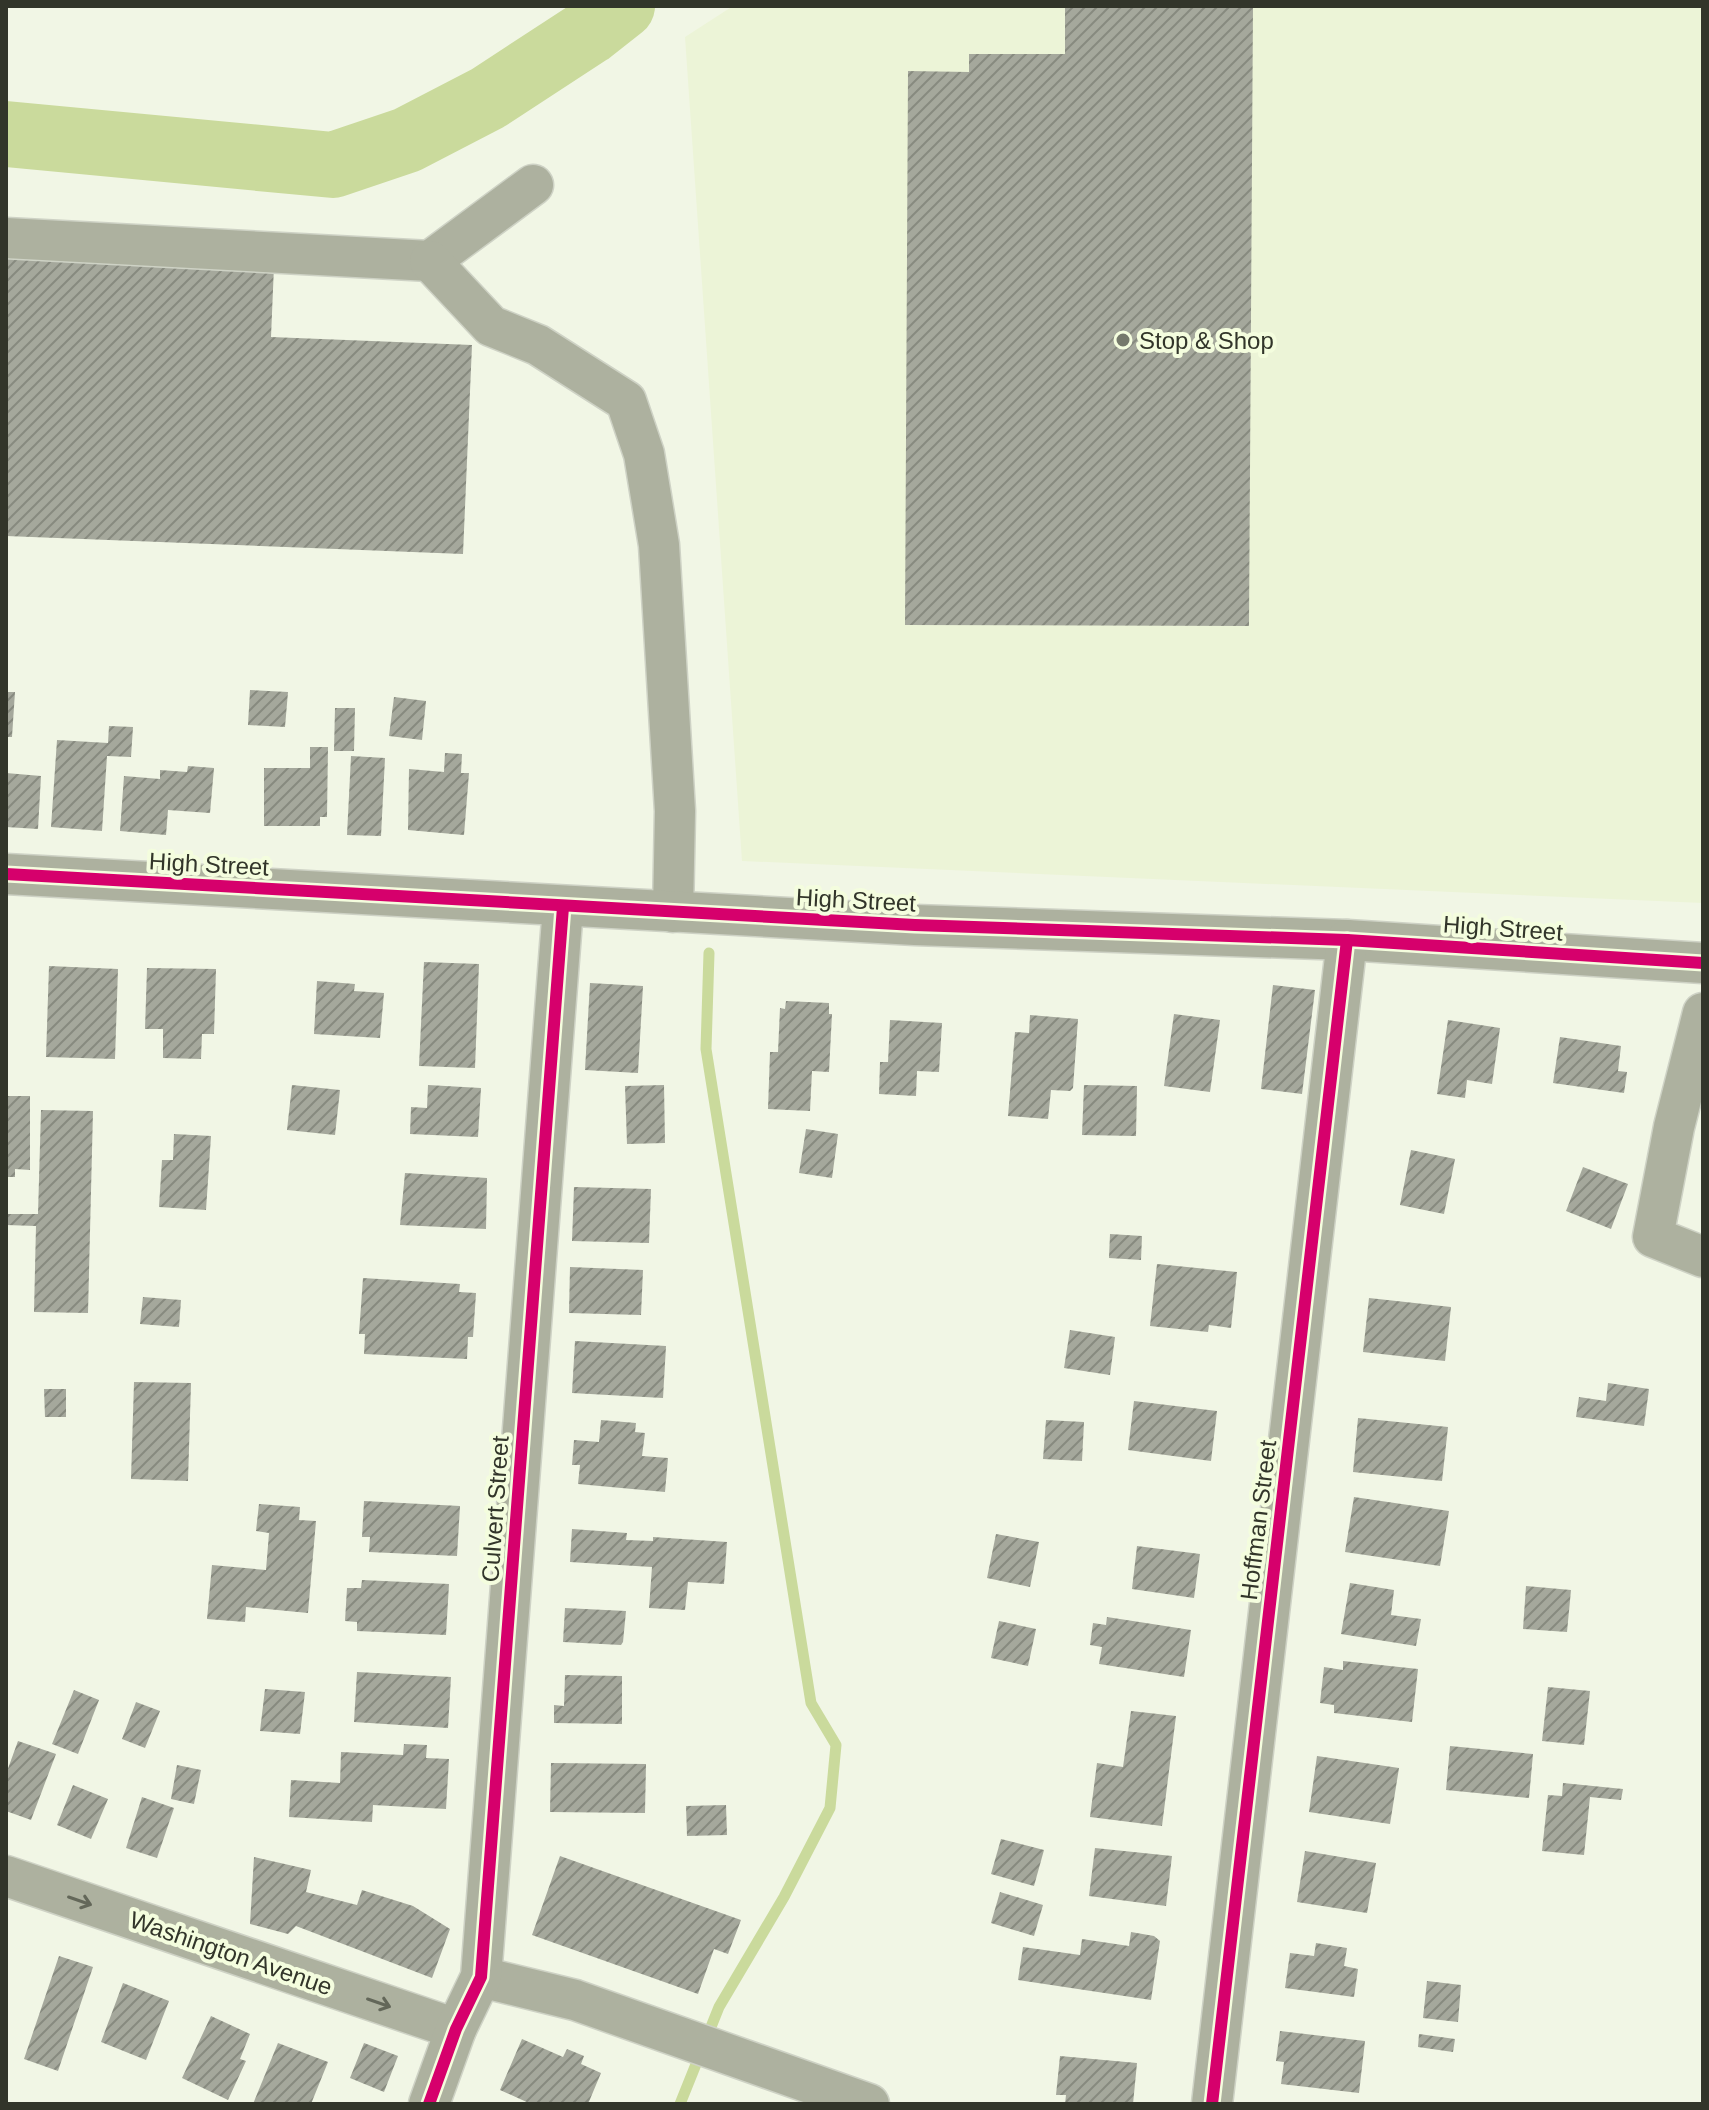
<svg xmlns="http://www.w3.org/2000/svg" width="1709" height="2110" viewBox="0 0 1709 2110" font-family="Helvetica,sans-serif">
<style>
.built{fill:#ecf4d7}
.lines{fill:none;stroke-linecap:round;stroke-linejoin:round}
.stream{stroke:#cada9c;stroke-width:11}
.river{stroke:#cada9c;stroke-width:66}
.building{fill:url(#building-hatch)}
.minor-casing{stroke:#ced2c5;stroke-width:43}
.minor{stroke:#adb19f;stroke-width:40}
.cycleway-casing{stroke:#f4fdde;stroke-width:17}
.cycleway{stroke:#d6006c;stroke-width:12}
.oneway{stroke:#636759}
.poi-dot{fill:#75796b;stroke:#f4fdde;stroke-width:3}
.labels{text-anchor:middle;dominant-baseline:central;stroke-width:8;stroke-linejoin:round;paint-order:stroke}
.poi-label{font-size:24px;fill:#32352a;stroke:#f4fdde;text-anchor:start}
.street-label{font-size:24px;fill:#32352a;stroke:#f4fdde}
</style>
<defs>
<pattern id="building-hatch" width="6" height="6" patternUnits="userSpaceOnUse" patternTransform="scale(2)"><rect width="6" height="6" fill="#a5a89c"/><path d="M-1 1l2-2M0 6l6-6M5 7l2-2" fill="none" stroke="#878a7f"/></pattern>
</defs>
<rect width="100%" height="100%" fill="#f1f6e5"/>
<polygon class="built" points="733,6 1703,6 1703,903 742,861 685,37"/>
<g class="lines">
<polyline class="stream" points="680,2104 719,2007 784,1897 830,1808 836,1745 811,1703 706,1049 709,953"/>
<polyline class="river" points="6,134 333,165 407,140 488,98 589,32 622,6"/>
</g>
<g class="building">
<polygon points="1065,6 1253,6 1249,626 905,625 908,71 969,72 969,54 1065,54"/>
<polygon points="6,255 274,266 271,337 472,345 463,554 6,536"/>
<polygon points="250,690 288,692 285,727 248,725"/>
<polygon points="6,692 15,692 12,737 6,737"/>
<polygon points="394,697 426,701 422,740 389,736"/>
<polygon points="335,708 355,708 354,751 334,751"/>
<polygon points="109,726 133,727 131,757 107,756 102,831 51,827 57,740 108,743"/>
<polygon points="310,747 328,747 327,817 320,817 320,826 264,826 264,768 310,768"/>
<polygon points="445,753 462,754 461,773 469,773 464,835 408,830 409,769 444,772"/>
<polygon points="351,756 385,758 381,836 347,835"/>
<polygon points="188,766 214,768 210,813 168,810 166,835 120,831 124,776 160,779 160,770 187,772"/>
<polygon points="6,773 41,776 38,829 6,827"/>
<polygon points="424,962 479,964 475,1068 419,1066"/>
<polygon points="49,966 118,969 115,1059 46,1057"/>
<polygon points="147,968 216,969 214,1034 202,1034 201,1059 163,1058 163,1029 145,1029"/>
<polygon points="317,981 355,984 354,991 384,993 380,1038 314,1034"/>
<polygon points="590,983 643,986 638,1073 585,1070"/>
<polygon points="1273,985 1315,990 1302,1094 1261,1089"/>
<polygon points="786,1001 829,1003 829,1014 832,1014 829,1072 812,1071 810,1111 768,1109 770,1052 778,1052 780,1008 785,1009"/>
<polygon points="1174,1014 1220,1020 1210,1092 1164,1086"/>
<polygon points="1030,1015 1078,1019 1073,1088 1070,1091 1051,1090 1048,1119 1008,1116 1015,1032 1029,1033"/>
<polygon points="890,1020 942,1023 939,1072 917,1071 916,1096 879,1094 880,1062 888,1062"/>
<polygon points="1448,1020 1500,1028 1492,1084 1467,1080 1465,1098 1437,1094"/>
<polygon points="1560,1037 1621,1046 1618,1071 1627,1072 1624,1093 1553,1083"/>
<polygon points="292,1085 340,1090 335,1135 287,1130"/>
<polygon points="428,1085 481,1088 478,1137 410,1134 411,1107 427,1108"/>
<polygon points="664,1085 665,1143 627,1144 625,1086"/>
<polygon points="1084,1085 1137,1086 1136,1136 1082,1135"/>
<polygon points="6,1096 30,1096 30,1170 15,1169 15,1177 6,1177"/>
<polygon points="41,1110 93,1111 88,1313 34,1312 36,1226 6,1225 6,1214 38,1214"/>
<polygon points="806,1129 838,1134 832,1178 799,1173"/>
<polygon points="174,1134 211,1136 206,1210 159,1207 162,1160 173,1160"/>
<polygon points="1411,1150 1455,1159 1444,1214 1400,1205"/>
<polygon points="1583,1167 1628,1184 1611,1229 1566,1211"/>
<polygon points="405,1173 487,1178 486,1229 400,1225"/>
<polygon points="574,1187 651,1189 649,1243 572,1241"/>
<polygon points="1110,1234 1142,1236 1141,1260 1109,1258"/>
<polygon points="1157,1264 1237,1272 1231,1328 1209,1325 1208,1332 1150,1326"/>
<polygon points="570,1267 643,1270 641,1315 569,1313"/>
<polygon points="363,1278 460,1284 459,1292 476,1293 473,1337 468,1337 467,1359 364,1354 365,1334 359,1334"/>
<polygon points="143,1297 181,1300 179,1327 140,1324"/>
<polygon points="1369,1298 1451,1307 1445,1361 1363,1352"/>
<polygon points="1070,1330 1115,1337 1110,1375 1064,1368"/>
<polygon points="575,1341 666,1346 663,1398 572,1393"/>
<polygon points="134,1382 191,1383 188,1481 131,1479"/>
<polygon points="1608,1383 1649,1389 1644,1426 1576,1417 1579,1397 1606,1401"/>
<polygon points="44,1389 66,1389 66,1417 45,1417"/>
<polygon points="1134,1401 1217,1411 1211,1461 1128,1450"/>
<polygon points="1358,1418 1448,1427 1442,1481 1353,1472"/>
<polygon points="601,1420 636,1423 635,1432 645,1433 642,1456 668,1458 665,1492 578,1484 580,1465 572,1465 574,1440 599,1442"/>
<polygon points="1046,1420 1084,1422 1082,1461 1043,1459"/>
<polygon points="1354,1497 1449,1511 1440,1566 1345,1552"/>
<polygon points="364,1501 460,1506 457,1556 369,1552 370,1537 362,1537"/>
<polygon points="259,1504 300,1507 299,1520 316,1521 308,1613 246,1607 245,1622 207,1619 212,1565 266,1570 269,1533 256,1531"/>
<polygon points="572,1529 627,1533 626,1540 653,1541 653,1537 727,1542 724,1584 688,1582 685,1610 649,1608 652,1567 570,1562"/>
<polygon points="996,1534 1039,1542 1030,1587 987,1578"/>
<polygon points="1137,1546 1200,1554 1194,1598 1132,1589"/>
<polygon points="362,1580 449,1584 446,1635 357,1631 357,1622 345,1621 347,1588 361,1588"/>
<polygon points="1350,1583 1394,1590 1391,1615 1421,1619 1416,1646 1341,1634"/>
<polygon points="1526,1586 1571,1590 1567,1632 1523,1629"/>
<polygon points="565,1608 626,1611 623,1642 621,1645 563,1642"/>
<polygon points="1107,1617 1191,1630 1184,1677 1099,1664 1102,1647 1090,1645 1093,1623 1106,1625"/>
<polygon points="999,1621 1036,1629 1028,1666 991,1658"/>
<polygon points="1343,1661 1418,1669 1412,1722 1334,1713 1334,1705 1320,1703 1324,1667 1343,1670"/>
<polygon points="357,1672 451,1677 448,1728 354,1722"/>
<polygon points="565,1675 622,1676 622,1724 554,1723 554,1705 564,1706"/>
<polygon points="1548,1687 1590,1691 1584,1745 1542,1741"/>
<polygon points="265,1689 305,1692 300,1734 260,1731"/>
<polygon points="74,1690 99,1700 78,1754 52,1744"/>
<polygon points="136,1702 160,1711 145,1748 122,1739"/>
<polygon points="1131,1711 1176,1716 1162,1826 1090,1817 1097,1763 1123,1767"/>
<polygon points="18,1741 56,1754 31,1820 6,1811 6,1774"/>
<polygon points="404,1744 427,1745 426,1758 449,1759 446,1809 373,1805 372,1822 289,1817 291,1780 340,1783 341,1752 403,1755"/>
<polygon points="1450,1746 1533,1754 1529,1798 1446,1790"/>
<polygon points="1317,1756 1399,1768 1390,1824 1309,1812"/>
<polygon points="551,1763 646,1764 645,1813 550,1812"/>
<polygon points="177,1765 201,1770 194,1804 171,1799"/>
<polygon points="1563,1783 1623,1789 1621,1800 1590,1797 1584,1855 1542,1851 1548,1795 1562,1796"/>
<polygon points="73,1785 108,1799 91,1839 57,1825"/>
<polygon points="142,1797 174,1808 157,1858 126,1848"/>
<polygon points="726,1805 727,1835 687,1836 686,1806"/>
<polygon points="1001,1839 1044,1850 1034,1886 991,1874"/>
<polygon points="1095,1848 1172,1856 1166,1906 1089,1896"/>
<polygon points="1305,1851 1376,1863 1367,1913 1297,1902"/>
<polygon points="560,1856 741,1920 728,1954 714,1949 698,1994 532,1935"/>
<polygon points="254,1857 311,1870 306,1892 357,1905 362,1890 413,1906 450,1929 432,1978 296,1926 288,1934 250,1924"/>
<polygon points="1000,1892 1043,1905 1034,1936 991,1923"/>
<polygon points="1131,1932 1154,1936 1160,1941 1151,2000 1018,1980 1023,1947 1080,1955 1082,1939 1129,1946"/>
<polygon points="1316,1943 1347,1948 1344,1966 1358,1969 1354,1997 1285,1988 1290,1953 1314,1956"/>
<polygon points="59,1956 93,1967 58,2071 24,2059"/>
<polygon points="1427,1981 1461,1985 1458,2022 1423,2018"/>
<polygon points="123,1983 169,2001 146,2060 101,2042"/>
<polygon points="211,2016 250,2034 240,2059 246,2061 228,2100 182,2078"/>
<polygon points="1280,2031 1365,2041 1359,2093 1281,2084 1284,2062 1276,2061"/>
<polygon points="1419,2034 1455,2039 1453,2052 1418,2047"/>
<polygon points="522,2039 563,2057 567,2049 584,2056 581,2064 601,2073 588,2104 531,2104 500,2090"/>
<polygon points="278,2043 328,2062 311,2104 253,2104"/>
<polygon points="364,2043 398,2056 384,2092 350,2078"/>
<polygon points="1060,2056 1137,2063 1133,2104 1065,2104 1066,2095 1056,2095"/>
</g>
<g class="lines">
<defs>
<g id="minor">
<polyline points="6,238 430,261 533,185"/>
<polyline points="430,261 491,326 538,345 626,401 644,454 659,545 675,811 673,912"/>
<polyline points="6,874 915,925 1347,940 1703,963"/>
<polyline points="1703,1013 1674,1127 1653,1237 1703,1257"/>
<polyline points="6,1876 456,2029"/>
<polyline points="481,1977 575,2000 869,2104"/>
<polyline points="429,2104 456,2029 481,1977 563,907"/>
<polyline points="1212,2104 1347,940"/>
</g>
</defs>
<use href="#minor" class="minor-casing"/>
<use href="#minor" class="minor"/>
<defs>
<g id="cycleway">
<polyline points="6,874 915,925 1347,940 1703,963"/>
<polyline points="429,2104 456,2029 481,1977 563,907"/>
<polyline points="1212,2104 1347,940"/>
</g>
</defs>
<use href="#cycleway" class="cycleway-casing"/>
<use href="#cycleway" class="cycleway"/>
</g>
<defs><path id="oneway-shaft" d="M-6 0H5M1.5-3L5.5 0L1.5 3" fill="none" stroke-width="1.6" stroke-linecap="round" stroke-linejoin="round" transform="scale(2)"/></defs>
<g class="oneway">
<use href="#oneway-shaft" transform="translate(80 1901) rotate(19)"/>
<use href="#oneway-shaft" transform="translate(379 2003) rotate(19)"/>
</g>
<circle class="poi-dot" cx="1123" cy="340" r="8"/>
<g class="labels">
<g class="poi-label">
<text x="1139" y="340">Stop &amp; Shop</text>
</g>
<g class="street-label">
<text transform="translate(209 864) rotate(3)">High Street</text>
<text transform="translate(856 900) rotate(3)">High Street</text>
<text transform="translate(1503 928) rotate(4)">High Street</text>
<text transform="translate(495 1509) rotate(-86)">Culvert Street</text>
<text transform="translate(1258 1520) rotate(-83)">Hoffman Street</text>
<text transform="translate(231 1953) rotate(19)">Washington Avenue</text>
</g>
</g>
<rect width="1709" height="2110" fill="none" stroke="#32352a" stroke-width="16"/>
</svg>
